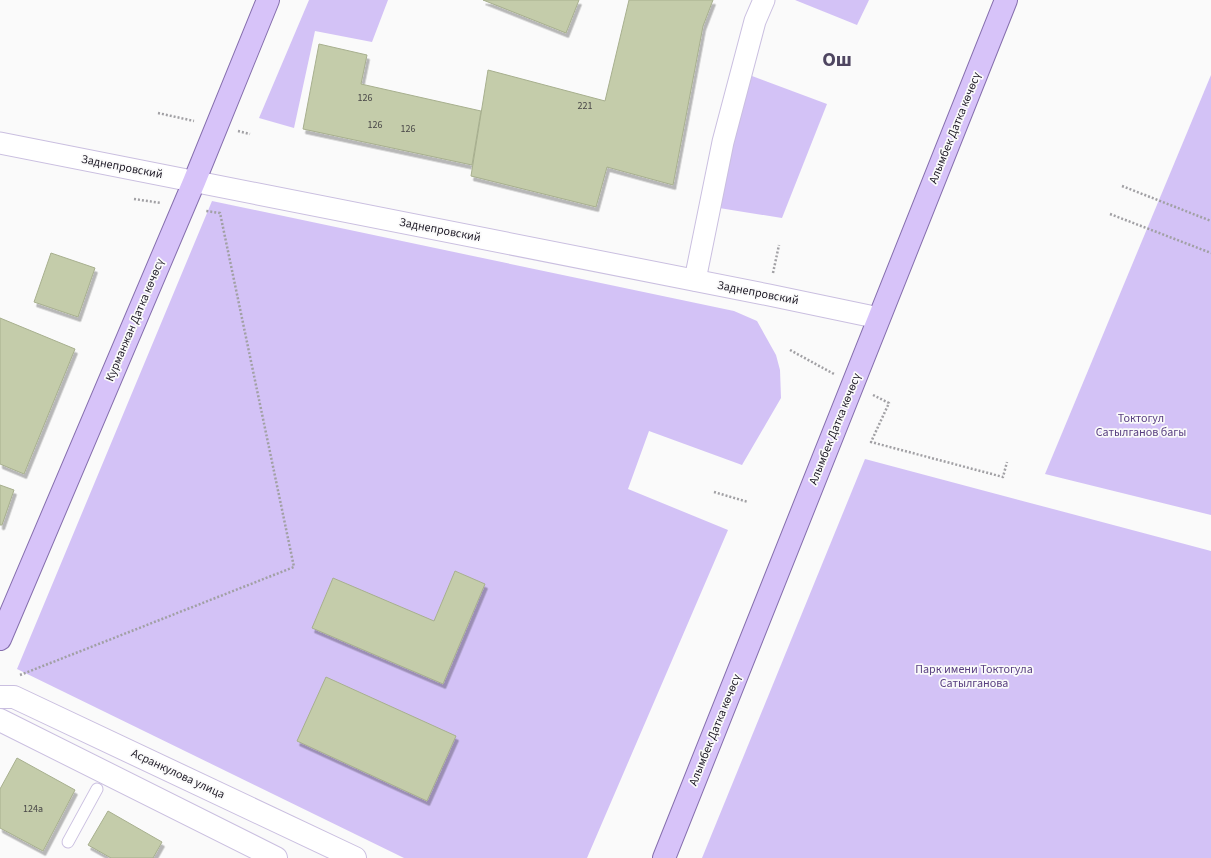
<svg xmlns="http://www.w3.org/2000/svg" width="1211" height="858" viewBox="0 0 1211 858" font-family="'Source Sans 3',sans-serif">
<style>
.green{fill:#d3c2f6}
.building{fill:#c4ccaa;stroke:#a7af8e;filter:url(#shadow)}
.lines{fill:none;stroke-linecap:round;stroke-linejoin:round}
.service-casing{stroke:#cabfe0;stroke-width:13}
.minor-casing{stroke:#cabfe0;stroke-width:23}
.secondary-casing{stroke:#cabfe0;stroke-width:24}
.primary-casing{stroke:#856ead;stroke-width:24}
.path{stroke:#a1a0a4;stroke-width:2.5;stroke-dasharray:2 2;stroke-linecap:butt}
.service{stroke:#fff;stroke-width:11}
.minor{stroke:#fff;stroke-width:21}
.secondary{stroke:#fff;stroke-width:22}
.primary{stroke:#d7c3f9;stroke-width:22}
.labels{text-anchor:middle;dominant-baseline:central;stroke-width:3.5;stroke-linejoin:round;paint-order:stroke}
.number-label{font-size:10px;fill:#484647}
.street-label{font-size:12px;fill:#1e1a26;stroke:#fafafa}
.park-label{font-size:12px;fill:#5a4182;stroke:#fafafa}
.town-label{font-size:20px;font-weight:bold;fill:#4e4560;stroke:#fafafa}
</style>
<defs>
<filter id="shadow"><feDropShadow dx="2.5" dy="4.5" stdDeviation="0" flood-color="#0004"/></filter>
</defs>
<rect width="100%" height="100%" fill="#fafafa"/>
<g class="green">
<polygon points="309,0 388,0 372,42 315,31 294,128 259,118"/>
<polygon points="795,0 869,0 857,25"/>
<polygon points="744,73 827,104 782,218 713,207"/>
<polygon points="1211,75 1211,515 1045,474"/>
<polygon points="212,201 734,311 757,321 776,355 780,370 781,398 742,465 649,431 628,489 728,530 587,858 404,858 17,669"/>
<polygon points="865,459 1211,551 1211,858 702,858"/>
</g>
<g class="building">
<polygon points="483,0 579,0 566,33"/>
<polygon points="629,0 713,0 703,26 673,185 607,167 596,207 471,176 488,70 605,101"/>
<polygon points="319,44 367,55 361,84 481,111 472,165 303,129"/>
<polygon points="51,253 95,268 78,317 34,302"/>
<polygon points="0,318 75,349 24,474 0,464"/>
<polygon points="0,485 14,490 2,525 0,525"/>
<polygon points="455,571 485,584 443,684 312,628 333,578 434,621"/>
<polygon points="326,677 456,736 427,801 297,741"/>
<polygon points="17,758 75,790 43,851 0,828 0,789"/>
<polygon points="108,811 162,842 153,858 111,858 88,845"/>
</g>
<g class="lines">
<defs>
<polyline id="service" points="68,842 97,789"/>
<g id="minor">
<polyline points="0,143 769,295 879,318"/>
<polyline points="695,280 723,142 755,21 764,0"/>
</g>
<g id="secondary">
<polyline points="0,697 14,697 355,858"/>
<polyline points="0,720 276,858"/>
</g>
<g id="primary">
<polyline points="0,639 194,182 268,0"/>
<polyline points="664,858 1006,0"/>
</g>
</defs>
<use href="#service" class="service-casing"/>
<use href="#minor" class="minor-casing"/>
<use href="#secondary" class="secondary-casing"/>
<use href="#primary" class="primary-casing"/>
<g class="path">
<polyline points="158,113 194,121"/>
<polyline points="238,131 250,134"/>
<polyline points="1122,186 1211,221"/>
<polyline points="134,199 161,203"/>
<polyline points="1110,214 1211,253"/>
<polyline points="773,273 779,245"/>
<polyline points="790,350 834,374"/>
<polyline points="873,395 889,403 871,442 1003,477 1007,462"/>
<polyline points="714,492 748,502"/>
<polyline points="20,675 294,567 220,213 206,211"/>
</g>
<use href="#service" class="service"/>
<use href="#minor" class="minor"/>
<use href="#secondary" class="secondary"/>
<use href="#primary" class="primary"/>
</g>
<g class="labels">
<g class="number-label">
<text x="365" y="98">126</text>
<text x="585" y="106">221</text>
<text x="375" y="125">126</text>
<text x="408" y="129">126</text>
<text x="33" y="809">124а</text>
</g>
<g class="street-label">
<text transform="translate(955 128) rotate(-68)">Алымбек Датка көчөсү</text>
<text transform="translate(122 167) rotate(11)">Заднепровский</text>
<text transform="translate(440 230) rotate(11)">Заднепровский</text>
<text transform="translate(758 293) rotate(11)">Заднепровский</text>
<text transform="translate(135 320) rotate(-67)">Курманжан Датка көчөсү</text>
<text transform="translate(835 429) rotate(-68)">Алымбек Датка көчөсү</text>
<text transform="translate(715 730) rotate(-68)">Алымбек Датка көчөсү</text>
<text transform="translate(178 774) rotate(25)">Асранкулова улица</text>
</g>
<g class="park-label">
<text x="1141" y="418">Токтогул<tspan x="1141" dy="14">Сатылганов багы</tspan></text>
<text x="974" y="669">Парк имени Токтогула<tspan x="974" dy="14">Сатылганова</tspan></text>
</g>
<g class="town-label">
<text x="837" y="60">Ош</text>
</g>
</g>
</svg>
